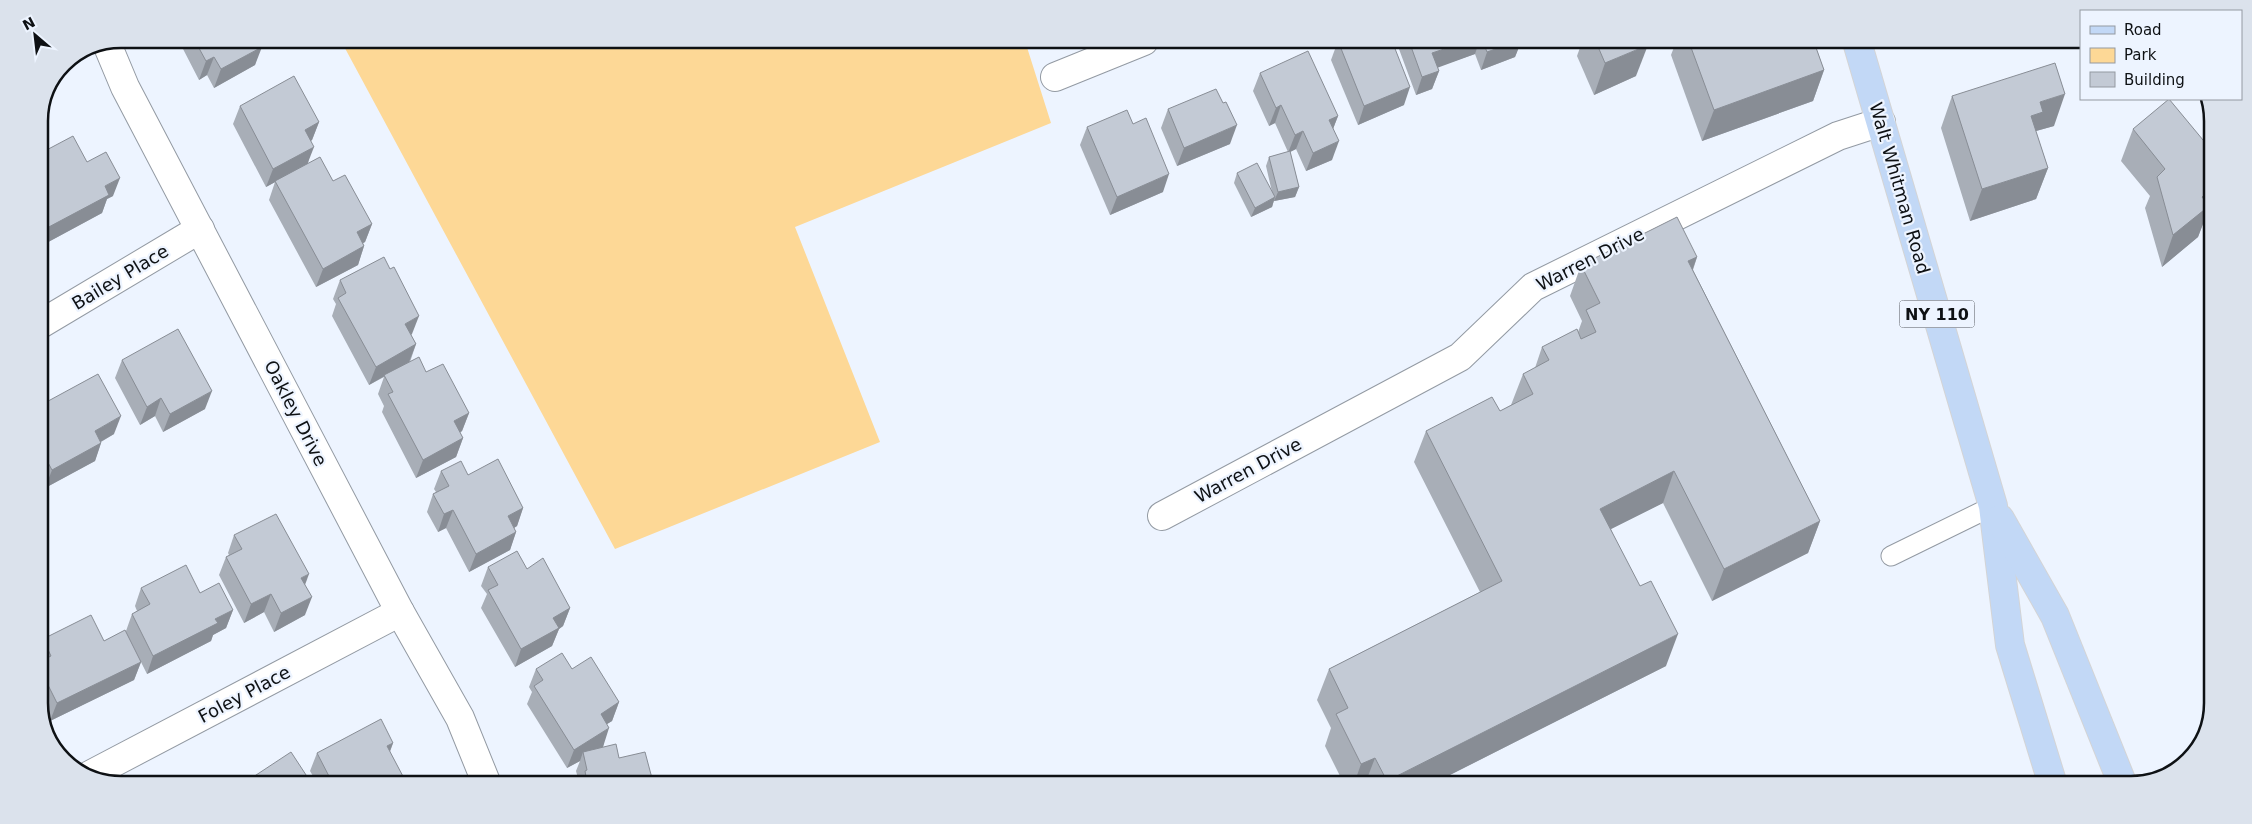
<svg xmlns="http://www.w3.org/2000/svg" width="2252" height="824" viewBox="0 0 2252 824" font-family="'DejaVu Sans',sans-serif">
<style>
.green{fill:#fdd896}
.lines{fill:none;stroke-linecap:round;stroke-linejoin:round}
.lane-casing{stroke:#939aa3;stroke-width:21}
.street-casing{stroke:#939aa3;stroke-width:30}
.primary-casing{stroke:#d4d4d5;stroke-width:30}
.lane{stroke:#fff;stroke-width:19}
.street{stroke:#fff;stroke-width:28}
.primary{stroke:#c2d8f6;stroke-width:28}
.wall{fill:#a8aeb7}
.shaded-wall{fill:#888d95}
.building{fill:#c3cad5;stroke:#888d95}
.labels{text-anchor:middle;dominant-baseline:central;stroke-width:4.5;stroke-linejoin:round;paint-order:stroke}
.shield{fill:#edf4ff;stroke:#51555a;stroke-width:1}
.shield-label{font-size:16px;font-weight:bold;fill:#0e1114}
.street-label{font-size:18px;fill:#0e1114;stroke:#edf4ff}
.rim{fill:none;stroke:#0e1114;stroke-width:2.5}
</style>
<rect width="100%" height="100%" fill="#edf4ff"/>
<polygon class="green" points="340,39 1025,41 1051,123 795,227 880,442 615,549"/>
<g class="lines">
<defs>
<polyline id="lane" points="1891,556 1993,506"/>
<g id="street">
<polyline points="107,44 125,87 400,612 460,718 486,782"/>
<polyline points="1055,77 1144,41"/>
<polyline points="39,325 200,229"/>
<polyline points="1162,516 1460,357 1533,287 1838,136 1881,122"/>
<polyline points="88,776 400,612"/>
</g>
<g id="primary">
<polyline points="1857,42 1993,506 2010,645 2053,785"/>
<polyline points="2000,519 2055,616 2123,785"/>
</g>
</defs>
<use href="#lane" class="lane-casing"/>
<use href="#street" class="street-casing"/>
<use href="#primary" class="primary-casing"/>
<use href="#lane" class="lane"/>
<use href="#street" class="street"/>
<use href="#primary" class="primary"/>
</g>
<g class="wall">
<polygon points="185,39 264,39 262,43 261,44 255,65 214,88 207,75 199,80 182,47"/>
<polygon points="1338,41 1404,105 1358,125 1331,60"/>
<polygon points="1396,41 1521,42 1515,57 1481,70 1475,54 1437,67 1439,71 1432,89 1416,95"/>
<polygon points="1582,42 1596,42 1636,76 1594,95 1577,56"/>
<polygon points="1676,42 1814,42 1824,70 1813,101 1702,141 1671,55"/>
<polygon points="1260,73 1338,116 1333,129 1332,160 1306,171 1296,149 1290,152 1299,187 1295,197 1274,201 1274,200 1272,207 1251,217 1234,183 1237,173 1272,192 1266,166 1269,157 1288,152 1275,123 1269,126 1253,91"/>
<polygon points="1952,96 2054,126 2036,131 2036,132 2048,168 2036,199 1970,221 1941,128"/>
<polygon points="240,106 319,122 312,140 311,141 308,164 333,181 372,224 365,242 363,243 364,246 358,265 316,287 269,200 275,182 266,187 233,124"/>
<polygon points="1168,109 1230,144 1177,166 1161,128"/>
<polygon points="1087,127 1163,192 1110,215 1080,145"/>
<polygon points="2133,129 2206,216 2198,237 2162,267 2145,208 2150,196 2121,161"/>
<polygon points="39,154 87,162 113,196 107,199 102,213 39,247"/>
<polygon points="1697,257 1693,270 1820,521 1808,553 1712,601 1663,503 1611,529 1666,666 1432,784 1344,784 1325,746 1331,728 1317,700 1329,669 1480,592 1414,462 1426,431 1500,411 1511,405 1523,374 1535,368 1542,347 1578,332 1582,321 1570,296 1581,265"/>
<polygon points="340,280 412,334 411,335 416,344 410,362 426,372 469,413 462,431 460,433 463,438 456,457 416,478 382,412 384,406 378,394 384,377 369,385 332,316 336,304 333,299"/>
<polygon points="122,360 205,409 163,432 155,416 140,425 115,378"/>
<polygon points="39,406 114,434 101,442 101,443 95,461 45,488 39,476"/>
<polygon points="441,471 468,475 523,508 517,526 514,528 516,532 510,550 469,572 446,528 438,532 427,512 433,494 436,492 434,489"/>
<polygon points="234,535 305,585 305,615 274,632 264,612 244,623 219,575 226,557 229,555 228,553"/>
<polygon points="488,567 527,569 570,608 563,626 559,629 552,646 515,667 481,608 487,594 481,586"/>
<polygon points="141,588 200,593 233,610 226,628 213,635 211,641 147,674 141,662 134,680 50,721 42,705 40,711 39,709 39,651 43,639 104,641 126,631 132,614 137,611 135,606"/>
<polygon points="536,669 572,669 619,702 612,721 607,724 603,747 601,747 619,758 653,782 579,782 576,771 580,761 567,768 527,704 532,692 529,687"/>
<polygon points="393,743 390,752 406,782 316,781 310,771 317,753"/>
</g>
<g class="shaded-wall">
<polygon points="253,39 264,39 262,43 248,52"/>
<polygon points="1465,42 1479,42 1475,54 1426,72 1432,53"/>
<polygon points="1515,42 1521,42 1515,57 1481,70 1487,52"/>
<polygon points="1648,45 1636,76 1594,95 1605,63"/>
<polygon points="262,47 255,65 214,88 221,69"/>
<polygon points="214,57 207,75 199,80 206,61"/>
<polygon points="1824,70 1813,101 1702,141 1714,110"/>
<polygon points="1439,71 1432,89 1416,95 1422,77"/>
<polygon points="1410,87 1404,105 1358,125 1364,106"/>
<polygon points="2065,94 2054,126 2036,131 2032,144 2031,116 2040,102"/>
<polygon points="1281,105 1275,123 1269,126 1276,108"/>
<polygon points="1338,116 1331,134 1329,120"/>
<polygon points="319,122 312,140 298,148 305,130"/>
<polygon points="1237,125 1230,144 1177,166 1184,148"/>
<polygon points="1303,131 1296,149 1288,153 1295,135"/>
<polygon points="1339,141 1332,160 1306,171 1313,153"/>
<polygon points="314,147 307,165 266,187 273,169"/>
<polygon points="2048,168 2036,199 1970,221 1982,189"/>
<polygon points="1169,174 1163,192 1110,215 1117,197"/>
<polygon points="120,178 113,196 107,199 102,213 39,247 45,229 105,186"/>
<polygon points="1299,187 1295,197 1274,201 1278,192"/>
<polygon points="2213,188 2212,210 2206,216 2198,237 2162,267 2173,235 2202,197"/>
<polygon points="1275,197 1272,207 1251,217 1255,208"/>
<polygon points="372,224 365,242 350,250 357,232"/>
<polygon points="364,246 358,265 316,287 323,269"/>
<polygon points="1697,257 1686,288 1688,261"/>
<polygon points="419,316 412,334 398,342 405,324"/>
<polygon points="416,344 409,362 369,385 376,367"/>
<polygon points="212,391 205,409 163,432 170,414"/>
<polygon points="161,398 155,416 140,425 147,407"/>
<polygon points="469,413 462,431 447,439 454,421"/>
<polygon points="121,416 114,434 88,449 95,431"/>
<polygon points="463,438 456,457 416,478 423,460"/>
<polygon points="101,443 95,461 45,488 52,470"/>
<polygon points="1674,471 1663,503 1589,540 1600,509"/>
<polygon points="523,508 517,526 502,535 508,516"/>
<polygon points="453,510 446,528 438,532 444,514"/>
<polygon points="1820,521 1808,553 1712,601 1724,569"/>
<polygon points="516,532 510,550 469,572 476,554"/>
<polygon points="309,574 302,593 301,578"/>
<polygon points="271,594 264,612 244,623 251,604"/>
<polygon points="312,597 305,615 274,632 281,613"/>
<polygon points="570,608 563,626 559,629 552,646 515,667 521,649 553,618"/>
<polygon points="233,610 226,628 213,635 211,641 147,674 153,656 215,619"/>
<polygon points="1678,634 1666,666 1432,784 1386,784 1387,781"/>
<polygon points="141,662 134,680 50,721 57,703"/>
<polygon points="43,701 40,711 39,703"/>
<polygon points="619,702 612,721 594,732 601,714"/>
<polygon points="609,728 603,747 584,758 583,752 580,761 567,768 574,750"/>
<polygon points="393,743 386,761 387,746"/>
<polygon points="1375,758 1365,784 1354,784 1361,764"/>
</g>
<g class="building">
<polygon points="194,39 258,39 262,47 221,69 214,57 206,61"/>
<polygon points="1338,41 1392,41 1410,87 1364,106"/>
<polygon points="1409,41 1465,42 1432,53 1439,71 1422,77"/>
<polygon points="1483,42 1515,42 1487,52"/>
<polygon points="1596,42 1646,42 1648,45 1605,63"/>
<polygon points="1689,42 1814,42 1824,70 1714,110"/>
<polygon points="1308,51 1338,116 1329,120 1339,141 1313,153 1303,131 1295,135 1281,105 1276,108 1260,73"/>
<polygon points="2055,63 2065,94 2040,102 2043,112 2031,116 2048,168 1982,189 1952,96"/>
<polygon points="294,76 319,122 305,130 314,147 273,169 240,106"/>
<polygon points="1216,89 1223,103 1226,102 1237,125 1184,148 1168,109"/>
<polygon points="2169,99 2213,152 2213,188 2202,197 2209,206 2173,235 2157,177 2165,169 2133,129"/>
<polygon points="1127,110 1133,124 1146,118 1169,174 1117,197 1087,127"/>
<polygon points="73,136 87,162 106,152 120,178 105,186 109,195 45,229 39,216 39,154"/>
<polygon points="1290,151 1299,187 1278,192 1269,157"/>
<polygon points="320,157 333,181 345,175 372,224 357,232 364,246 323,269 275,181"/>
<polygon points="1257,163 1275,197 1255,208 1237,173"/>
<polygon points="1677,217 1697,257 1688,261 1820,521 1724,569 1674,471 1600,509 1640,586 1651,581 1678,634 1387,781 1375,758 1361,764 1336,714 1348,708 1329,669 1502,581 1426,431 1492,397 1500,411 1533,394 1523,374 1549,360 1542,347 1577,329 1581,339 1596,332 1586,310 1600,303 1581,265"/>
<polygon points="384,257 390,269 394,267 419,316 405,324 416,344 376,367 338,298 346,293 340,280"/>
<polygon points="178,329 212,391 170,414 161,398 147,407 122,360"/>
<polygon points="419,357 426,372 443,364 469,413 454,421 463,438 423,460 388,394 393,392 384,375"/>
<polygon points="98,374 121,416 95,431 101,443 52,470 39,446 39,406"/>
<polygon points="498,459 523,508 508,516 516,532 476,554 453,510 444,514 433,494 449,486 441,471 461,461 468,475"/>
<polygon points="276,514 309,574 301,578 312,597 281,613 271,594 251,604 226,557 242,549 234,535"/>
<polygon points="517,551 527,569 543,558 570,608 553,618 559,628 521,649 488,590 498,585 488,567"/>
<polygon points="186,565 200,593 219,583 233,610 215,619 218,623 153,656 132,614 150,604 141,588"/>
<polygon points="91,615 104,641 125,630 141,662 57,703 39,667 39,662 51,656 43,639"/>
<polygon points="562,653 572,669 591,657 619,702 601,714 609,728 574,750 534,686 543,680 536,669"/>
<polygon points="39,692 43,701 39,703"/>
<polygon points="381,719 393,743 387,746 406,782 332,782 317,753"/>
<polygon points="616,744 619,758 645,752 653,782 587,782 585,771 587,770 583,752"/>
<polygon points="291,752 310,781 247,781"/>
</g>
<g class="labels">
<rect class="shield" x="1899.5" y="300.5" width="75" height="27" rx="4"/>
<g class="shield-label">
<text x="1937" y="314">NY 110</text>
</g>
<g class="street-label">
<text transform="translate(1900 188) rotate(74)">Walt Whitman Road</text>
<text transform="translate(1590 259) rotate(-27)">Warren Drive</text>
<text transform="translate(120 277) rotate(-31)">Bailey Place</text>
<text transform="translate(296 413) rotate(63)">Oakley Drive</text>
<text transform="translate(1248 470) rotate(-28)">Warren Drive</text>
<text transform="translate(244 694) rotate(-28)">Foley Place</text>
</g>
</g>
<path d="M0 0H2252V824H0ZM121 48H2131A73 73 0 0 1 2204 121V703A73 73 0 0 1 2131 776H121A73 73 0 0 1 48 703V121A73 73 0 0 1 121 48Z" fill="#dbe2ec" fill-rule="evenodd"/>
<path class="rim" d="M121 48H2131A73 73 0 0 1 2204 121V703A73 73 0 0 1 2131 776H121A73 73 0 0 1 48 703V121A73 73 0 0 1 121 48Z"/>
<rect x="2080" y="10" width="162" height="90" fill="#edf4ff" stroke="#9499a1"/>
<rect x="2090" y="26" width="25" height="8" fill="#c2d8f6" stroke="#9499a1"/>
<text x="2124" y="35" font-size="15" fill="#0e1114">Road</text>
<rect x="2090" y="48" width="25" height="15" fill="#fdd896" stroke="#9499a1"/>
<text x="2124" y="60" font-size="15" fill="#0e1114">Park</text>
<rect x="2090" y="72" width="25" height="15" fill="#c3cad5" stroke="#9499a1"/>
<text x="2124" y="85" font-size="15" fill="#0e1114">Building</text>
<g transform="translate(35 35) rotate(332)" stroke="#edf4ff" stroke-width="4" paint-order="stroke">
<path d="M0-4L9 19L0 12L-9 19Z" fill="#0e1114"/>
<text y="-8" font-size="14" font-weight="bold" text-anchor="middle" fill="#0e1114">N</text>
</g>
</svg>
